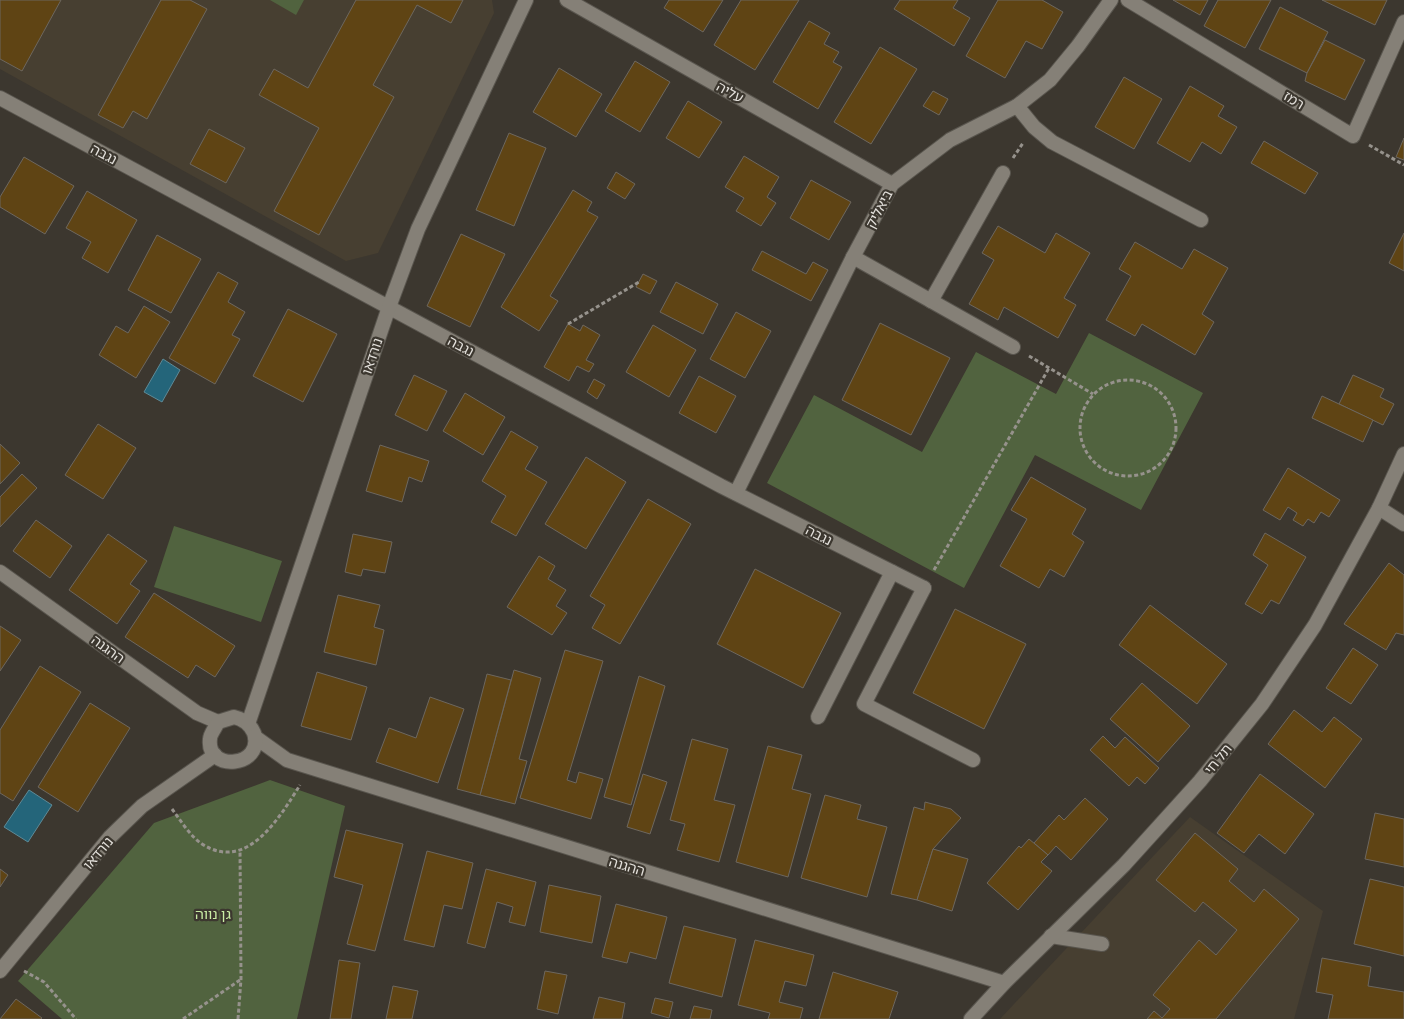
<svg xmlns="http://www.w3.org/2000/svg" width="1404" height="1019" viewBox="0 0 1404 1019" font-family="Roboto,'Noto Sans Hebrew',sans-serif">
<style>
.built{fill:#473f31}
.green{fill:#51633f}
.water{fill:#24657a;stroke:#5e8a97}
.building{fill:#5f4414;stroke:#6d675f}
.lines{fill:none;stroke-linecap:round;stroke-linejoin:round}
.service-casing{stroke:#59554e;stroke-width:16}
.minor-casing{stroke:#59554e;stroke-width:16}
.tertiary-casing{stroke:#59554e;stroke-width:16}
.path{stroke:#96928c;stroke-width:3;stroke-dasharray:4 2.5;stroke-linecap:butt}
.service{stroke:#858077;stroke-width:14}
.minor{stroke:#858077;stroke-width:14}
.tertiary{stroke:#858077;stroke-width:14}
.labels{text-anchor:middle;dominant-baseline:central;stroke-width:4.5;stroke-linejoin:round;paint-order:stroke}
.street-label{font-size:14px;fill:#e4e1dc;stroke:#3c372f}
.park-label{font-size:14px;fill:#c9eda4;stroke:#3c372f}
</style>
<rect width="100%" height="100%" fill="#3c372f"/>
<g class="built">
<polygon points="0,0 492,0 494,13 378,253 346,261 0,69"/>
<polygon points="1190,817 1323,911 1294,1019 1000,1019"/>
</g>
<g class="green">
<polygon points="270,0 304,0 296,15"/>
<polygon points="1089,333 1203,393 1141,510 1035,455 964,588 767,483 814,395 922,452 976,352 1056,394"/>
<polygon points="174,526 282,561 261,622 154,587"/>
<polygon points="270,780 345,806 297,1019 62,1019 18,981 154,823"/>
</g>
<g class="water">
<polygon points="163,359 180,370 162,402 144,392"/>
<polygon points="29,790 52,805 28,842 4,827"/>
</g>
<g class="building">
<polygon points="0,0 61,0 22,71 0,59"/>
<polygon points="161,0 190,0 207,9 147,119 133,111 123,128 98,115"/>
<polygon points="356,0 463,0 451,23 417,5 373,85 394,97 319,235 274,211 319,128 259,95 274,69 308,88"/>
<polygon points="669,0 723,0 703,32 664,8"/>
<polygon points="741,0 799,0 755,70 714,45"/>
<polygon points="900,0 958,0 953,8 970,18 954,46 894,9"/>
<polygon points="998,0 1042,0 1063,12 1042,49 1026,41 1005,78 966,56"/>
<polygon points="1173,0 1208,0 1200,15"/>
<polygon points="1218,0 1271,0 1245,48 1204,26"/>
<polygon points="1322,0 1387,0 1375,25"/>
<polygon points="1280,7 1328,32 1307,73 1259,49"/>
<polygon points="809,21 830,33 824,44 839,52 833,62 842,67 818,109 773,82"/>
<polygon points="1325,40 1365,60 1345,100 1305,81 1307,73"/>
<polygon points="880,47 917,69 871,144 834,122"/>
<polygon points="635,61 670,82 640,132 605,111"/>
<polygon points="559,68 602,94 576,137 533,112"/>
<polygon points="1124,77 1162,99 1134,149 1095,127"/>
<polygon points="1190,86 1224,106 1218,116 1237,127 1221,154 1202,142 1190,162 1157,143"/>
<polygon points="933,91 948,99 939,115 923,106"/>
<polygon points="688,101 722,122 699,158 666,138"/>
<polygon points="209,129 245,148 226,183 190,164"/>
<polygon points="509,133 546,148 514,226 476,210"/>
<polygon points="1404,138 1404,160 1396,157"/>
<polygon points="1264,141 1318,173 1305,194 1251,163"/>
<polygon points="744,156 779,177 767,197 776,203 761,226 736,211 744,198 725,187"/>
<polygon points="24,157 74,186 45,234 0,207 0,197"/>
<polygon points="616,172 635,184 625,199 607,188"/>
<polygon points="811,180 851,202 829,240 790,218"/>
<polygon points="573,190 592,202 587,211 598,217 550,296 558,301 539,331 501,307"/>
<polygon points="87,191 137,220 108,273 82,258 91,242 66,228"/>
<polygon points="998,226 1045,253 1056,233 1090,253 1064,298 1076,305 1058,338 1004,307 998,320 969,304 994,260 982,253"/>
<polygon points="1404,233 1404,271 1389,263"/>
<polygon points="461,234 505,254 470,327 427,306"/>
<polygon points="157,235 201,259 171,313 128,290"/>
<polygon points="1135,242 1182,269 1194,249 1228,268 1202,314 1214,322 1195,355 1142,324 1135,336 1106,320 1131,276 1119,269"/>
<polygon points="762,251 806,274 813,262 828,270 811,301 752,270"/>
<polygon points="218,272 238,283 228,302 245,312 232,335 240,339 215,384 169,358"/>
<polygon points="643,274 657,281 650,294 636,287"/>
<polygon points="676,282 718,304 703,334 660,312"/>
<polygon points="144,306 170,322 136,378 99,355 116,326 128,333"/>
<polygon points="288,309 337,334 303,402 253,376"/>
<polygon points="736,312 771,331 745,378 710,359"/>
<polygon points="880,323 950,358 911,435 842,400"/>
<polygon points="568,324 580,331 583,325 600,335 586,360 594,364 589,372 577,366 569,381 544,367"/>
<polygon points="653,325 696,350 669,397 626,372"/>
<polygon points="414,375 447,391 427,431 395,415"/>
<polygon points="1353,375 1384,389 1380,397 1394,404 1383,425 1339,404"/>
<polygon points="699,376 736,396 716,433 679,413"/>
<polygon points="594,379 605,385 597,399 587,392"/>
<polygon points="465,393 505,417 483,455 443,431"/>
<polygon points="1322,396 1373,420 1363,442 1312,418"/>
<polygon points="98,424 136,448 103,499 65,475"/>
<polygon points="511,431 538,447 525,469 547,482 516,536 491,522 506,496 482,481"/>
<polygon points="0,444 20,463 0,484"/>
<polygon points="380,445 429,461 422,482 409,477 402,502 366,491"/>
<polygon points="586,457 626,482 586,549 545,524"/>
<polygon points="1288,468 1340,500 1329,517 1321,512 1314,523 1308,519 1303,526 1293,520 1297,513 1288,507 1280,520 1263,510"/>
<polygon points="22,474 37,488 0,527 0,497"/>
<polygon points="1031,477 1086,509 1072,534 1084,542 1064,577 1050,569 1039,588 1000,566 1027,519 1011,510"/>
<polygon points="648,499 691,524 620,644 592,628 605,605 590,596"/>
<polygon points="36,520 72,546 50,578 13,551"/>
<polygon points="1265,533 1306,557 1279,604 1271,600 1262,614 1245,604 1268,565 1253,555"/>
<polygon points="108,534 147,561 130,584 140,591 117,624 69,590"/>
<polygon points="353,534 392,542 385,573 363,569 361,576 345,572"/>
<polygon points="539,556 555,566 548,579 566,590 556,606 567,613 552,635 507,607"/>
<polygon points="1389,563 1404,575 1404,635 1396,633 1386,650 1344,624"/>
<polygon points="755,569 841,613 803,688 717,644"/>
<polygon points="154,593 235,646 215,677 196,665 188,678 125,637"/>
<polygon points="338,595 380,605 374,627 384,630 376,665 324,652"/>
<polygon points="1150,605 1227,664 1197,704 1119,645"/>
<polygon points="955,609 1026,644 984,729 913,693"/>
<polygon points="0,626 21,640 0,671"/>
<polygon points="1353,648 1378,665 1351,704 1326,688"/>
<polygon points="565,650 603,661 567,780 576,783 579,772 603,779 591,819 520,798"/>
<polygon points="40,666 81,692 13,801 0,793 0,730"/>
<polygon points="514,670 541,678 519,759 527,761 515,804 480,795"/>
<polygon points="317,672 367,687 351,740 301,726"/>
<polygon points="487,674 511,680 480,795 457,789"/>
<polygon points="639,676 665,686 631,805 604,797"/>
<polygon points="1142,683 1190,726 1158,762 1110,719"/>
<polygon points="430,697 464,709 438,783 376,762 389,728 416,738"/>
<polygon points="90,703 130,728 78,812 38,787"/>
<polygon points="1294,710 1322,732 1334,717 1362,739 1325,788 1268,744"/>
<polygon points="1103,736 1115,748 1125,737 1159,768 1145,784 1137,777 1129,786 1090,750"/>
<polygon points="692,739 728,749 714,800 735,805 719,862 677,850 685,824 670,820"/>
<polygon points="768,746 802,755 792,789 811,794 788,877 736,862"/>
<polygon points="643,774 667,782 650,834 627,827"/>
<polygon points="1260,774 1314,814 1285,854 1259,834 1244,853 1217,833"/>
<polygon points="825,795 861,805 857,819 887,827 867,897 801,878"/>
<polygon points="1085,798 1108,819 1071,860 1056,846 1048,855 1034,843 1059,815 1064,820"/>
<polygon points="925,802 951,809 961,818 933,849 917,900 891,894 914,807 924,810"/>
<polygon points="1375,813 1404,819 1404,867 1365,859"/>
<polygon points="346,830 403,844 375,951 347,944 363,885 334,877"/>
<polygon points="1195,833 1238,869 1229,881 1254,902 1264,889 1299,919 1216,1019 1147,1019 1154,1011 1162,1018 1170,1009 1153,995 1199,940 1216,955 1237,930 1203,902 1195,912 1156,880"/>
<polygon points="1029,839 1048,855 1041,862 1052,871 1018,910 987,883 1019,846 1021,848"/>
<polygon points="933,849 968,859 952,911 917,900"/>
<polygon points="427,851 473,863 462,909 444,905 434,947 404,940"/>
<polygon points="0,869 8,875 0,887"/>
<polygon points="486,869 536,882 525,926 509,922 513,907 497,902 485,948 467,943"/>
<polygon points="1370,879 1404,887 1404,956 1354,944"/>
<polygon points="549,885 601,896 592,943 540,932"/>
<polygon points="616,904 667,917 656,959 630,952 627,963 602,957"/>
<polygon points="684,926 736,939 722,997 669,983"/>
<polygon points="755,940 814,955 806,986 785,981 779,1002 803,1008 800,1019 768,1019 770,1013 738,1005"/>
<polygon points="1322,958 1371,967 1368,986 1404,992 1404,1019 1328,1019 1333,995 1316,992"/>
<polygon points="339,960 360,963 351,1019 330,1019"/>
<polygon points="545,971 567,975 558,1014 537,1009"/>
<polygon points="833,972 898,992 889,1019 819,1019"/>
<polygon points="393,986 418,991 412,1019 386,1019"/>
<polygon points="599,997 625,1003 622,1019 593,1019"/>
<polygon points="655,998 673,1002 669,1018 651,1013"/>
<polygon points="16,999 42,1018 41,1019 0,1019"/>
<polygon points="694,1006 712,1010 710,1019 690,1019"/>
</g>
<g class="lines">
<defs>
<g id="service">
<polyline points="1017,106 1034,127 1052,142 1201,220"/>
<polyline points="853,257 1013,347"/>
<polyline points="931,301 1003,173"/>
<polyline points="924,588 864,704 973,760"/>
<polyline points="818,717 892,572"/>
<polyline points="1051,936 1102,944"/>
</g>
<g id="minor">
<polyline points="567,0 892,184"/>
<polyline points="1128,0 1353,136 1404,22"/>
<polyline points="0,98 721,486 924,588"/>
<polyline points="736,493 853,257 892,184 950,140 1017,106 1050,80 1078,46 1111,0"/>
<polyline points="1379,508 1404,524"/>
<polyline points="0,572 197,713 218,722"/>
<polyline points="255,737 287,760 1004,983"/>
<polyline points="971,1019 1004,983 1124,865 1200,781 1262,704 1315,625 1379,508 1404,454"/>
</g>
<g id="tertiary">
<path d="M234,717C243,719 250,724 254,733C265,767 206,773 210,739C210,734 216,727 218,722Z"/>
<polyline points="248,724 389,307 418,229 526,0"/>
<polyline points="0,971 110,837 142,806 215,755"/>
</g>
</defs>
<use href="#service" class="service-casing"/>
<use href="#minor" class="minor-casing"/>
<use href="#tertiary" class="tertiary-casing"/>
<g class="path">
<polyline points="1369,145 1404,165"/>
<polyline points="1013,158 1023,143"/>
<polyline points="568,324 639,282"/>
<polyline points="1029,356 1093,394"/>
<circle cx="1128" cy="428" r="48"/>
<polyline points="934,570 1049,368"/>
<path d="M172,809C181,821 190,836 202,844C247,873 280,817 300,785"/>
<polyline points="24,971 44,982 76,1019"/>
<polyline points="183,1019 240,980"/>
<polyline points="238,1019 241,979 240,851"/>
</g>
<use href="#service" class="service"/>
<use href="#minor" class="minor"/>
<use href="#tertiary" class="tertiary"/>
</g>
<g class="labels">
<g class="street-label">
<text transform="translate(730 92) rotate(29)">עליה</text>
<text transform="translate(1294 100) rotate(31)">רמז</text>
<text transform="translate(104 154) rotate(28)">נגבה</text>
<text transform="translate(879 209) rotate(-62)">ביאליק</text>
<text transform="translate(461 346) rotate(28)">נגבה</text>
<text transform="translate(372 356) rotate(-71)">נורדאו</text>
<text transform="translate(819 535) rotate(27)">נגבה</text>
<text transform="translate(108 649) rotate(36)">ההגנה</text>
<text transform="translate(1218 759) rotate(-51)">תל חי</text>
<text transform="translate(98 853) rotate(-50)">נורדאו</text>
<text transform="translate(627 866) rotate(17)">ההגנה</text>
</g>
<g class="park-label">
<text x="213" y="914">גן נווה</text>
</g>
</g>
</svg>
